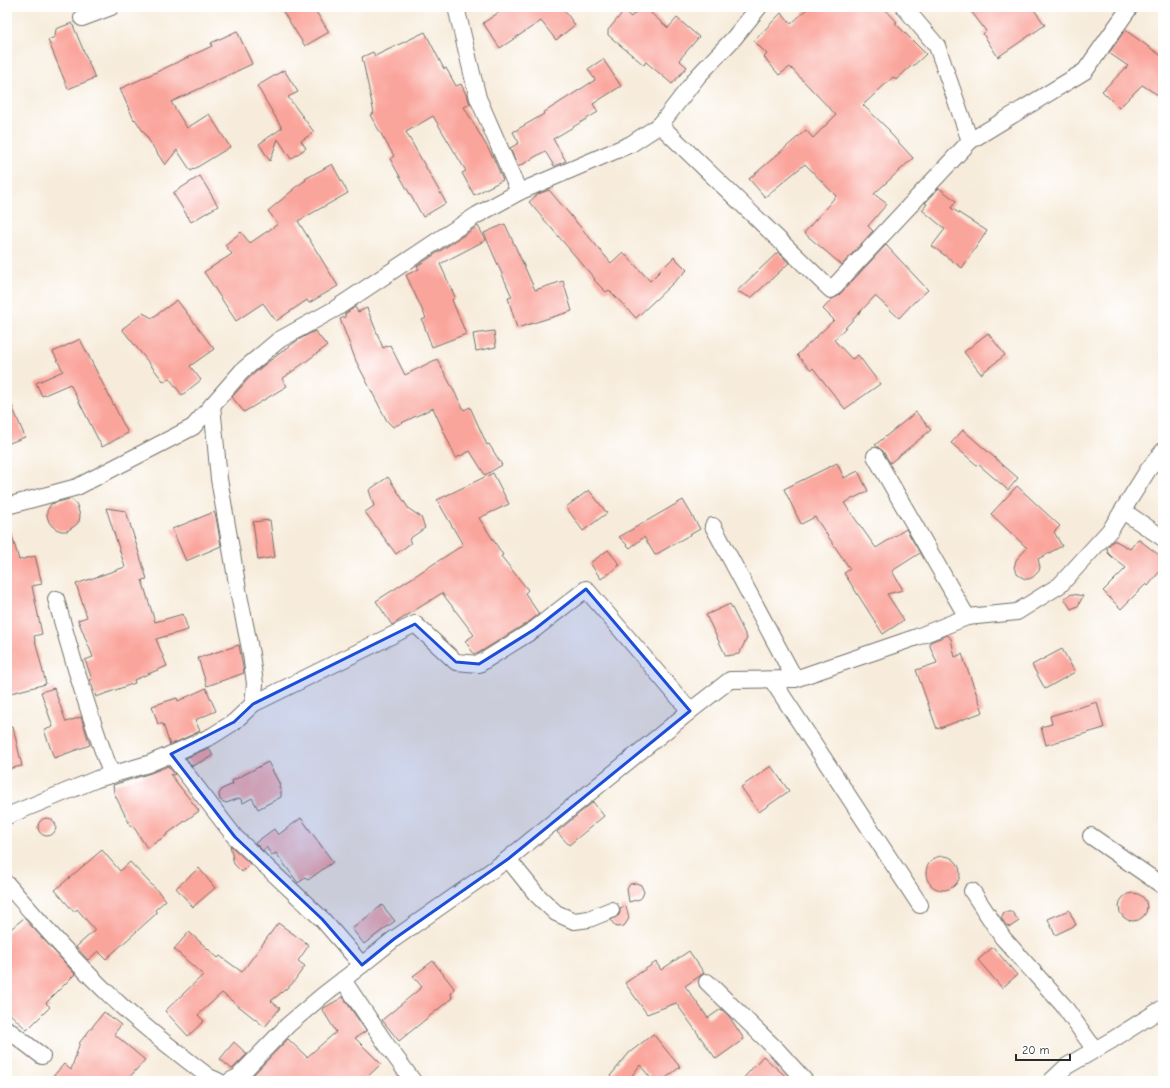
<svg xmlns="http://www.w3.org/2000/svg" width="1170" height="1088" viewBox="0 0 1170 1088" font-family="'Comic Neue',sans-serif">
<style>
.building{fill:#faa59c}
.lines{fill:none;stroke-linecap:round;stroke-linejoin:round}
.street-casing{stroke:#726f69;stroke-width:18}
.street{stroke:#fff;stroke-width:16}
.marked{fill:#1d4ed8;fill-opacity:0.2;stroke:#1d4ed8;stroke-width:3;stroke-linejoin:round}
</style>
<rect width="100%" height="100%" fill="#fff"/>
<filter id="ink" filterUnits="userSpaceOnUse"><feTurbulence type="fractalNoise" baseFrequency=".025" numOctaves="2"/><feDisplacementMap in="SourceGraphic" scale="8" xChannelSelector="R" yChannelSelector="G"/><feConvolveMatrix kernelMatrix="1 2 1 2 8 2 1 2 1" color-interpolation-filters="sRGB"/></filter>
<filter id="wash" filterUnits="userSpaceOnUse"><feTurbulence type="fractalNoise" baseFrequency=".012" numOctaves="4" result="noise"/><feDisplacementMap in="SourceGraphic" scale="16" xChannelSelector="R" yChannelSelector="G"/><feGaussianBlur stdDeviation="0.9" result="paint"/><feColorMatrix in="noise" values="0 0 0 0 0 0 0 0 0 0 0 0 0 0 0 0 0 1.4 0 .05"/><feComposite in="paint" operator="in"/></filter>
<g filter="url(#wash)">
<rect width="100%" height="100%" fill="#f7ecdb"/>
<g id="blocks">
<g class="building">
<polygon points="280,7 313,7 329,32 305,46"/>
<polygon points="507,7 562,7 575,25 556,40 541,21 500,48 483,23"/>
<polygon points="640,7 644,7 668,28 677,18 699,37 679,60 687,67 672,84 646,62 644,65 608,35 608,30 624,11 631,17"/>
<polygon points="809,7 883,7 897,22 895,23 926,54 912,67 911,66 896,80 893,77 863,105 890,131 889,132 913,158 874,194 887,204 868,226 873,231 842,265 804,233 836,196 805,164 765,197 749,179 806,130 813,138 836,115 790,67 779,75 764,57 767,54 754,41 781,13 791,24"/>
<polygon points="968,7 1032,7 1045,25 998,57 983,34 986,31"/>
<polygon points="72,23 95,78 68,89 48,40 55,37 56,29"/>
<polygon points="1125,30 1163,57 1163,87 1158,95 1142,85 1119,108 1102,91 1128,66 1109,53"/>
<polygon points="237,31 252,64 171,102 187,128 209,114 230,147 191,171 177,150 165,165 135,119 134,120 120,89 212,46 211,43"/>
<polygon points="425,32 444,69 446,68 456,86 461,84 468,98 470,104 464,107 493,157 503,180 474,195 462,173 466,171 433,116 406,132 446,203 423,217 390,159 394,156 370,115 374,113 362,57 373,52 375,56"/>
<polygon points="603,59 621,86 593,104 598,112 553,139 566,161 554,166 545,151 518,167 510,148 519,143 513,132 544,114 543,113 595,80 588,69"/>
<polygon points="284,70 298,92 288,97 314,132 301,141 306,148 291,159 278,139 270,161 259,144 282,128 257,86"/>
<polygon points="332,164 348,193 298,221 338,286 309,303 307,300 276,321 263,303 236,321 204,272 232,254 225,245 241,232 250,243 278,224 268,211 293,190 293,189 306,180 305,179"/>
<polygon points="200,176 218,206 191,222 173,193"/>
<polygon points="939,188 956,201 951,208 987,231 962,268 932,246 945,229 922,210 927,204 925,203"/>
<polygon points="549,190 611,263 623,252 650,281 674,257 687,270 636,318 609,290 606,292 594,280 595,279 529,202 538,194"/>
<polygon points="505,224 535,290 563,281 572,311 517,328 508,298 512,297 484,233"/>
<polygon points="478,226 486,240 440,264 455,297 452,300 466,334 432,347 422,320 426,318 406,275 419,269 417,266"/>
<polygon points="886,245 928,290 915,302 915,301 899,318 875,296 834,340 852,359 858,355 880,384 845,409 813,368 811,370 797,355 834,320 823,309 832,299 838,296"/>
<polygon points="778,252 789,263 751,298 737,291"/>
<polygon points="177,300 214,349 190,366 201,380 182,395 169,378 164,382 122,329 143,313 152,318"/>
<polygon points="355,307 358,312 367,308 383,348 390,345 405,375 437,359 464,410 470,407 487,445 489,444 502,465 485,475 470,451 456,458 433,408 393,427 387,421 356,361 340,319 345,317 345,314"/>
<polygon points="315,331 327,346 282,379 287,386 244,412 232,397 249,378 264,365 298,340"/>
<polygon points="494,331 496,347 476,351 473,334"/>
<polygon points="988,333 1005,355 981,374 964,352"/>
<polygon points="80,339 128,433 102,447 70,384 42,396 36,383 63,371 53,352"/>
<polygon points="7,394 25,437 7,444"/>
<polygon points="916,412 931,430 890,463 883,451 875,445"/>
<polygon points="963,430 1018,478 1008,490 979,465 978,466 951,443"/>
<polygon points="837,463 844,478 858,471 868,491 844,503 876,548 906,529 920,553 892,571 903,590 887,594 904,620 883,634 844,573 850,569 815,517 801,524 784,489"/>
<polygon points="493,473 509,504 479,518 503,555 501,556 528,590 525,593 539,614 530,621 477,654 474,654 465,641 474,635 442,593 392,625 376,601 463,545 437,500"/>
<polygon points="388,477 409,509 421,517 425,528 409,539 411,543 396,554 365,512 374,506 369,490"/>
<polygon points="1017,486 1060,526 1054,532 1062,546 1038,559 1040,567 1039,571 1033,577 1029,579 1025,579 1018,575 1014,568 1016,560 1027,548 991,514"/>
<polygon points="589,490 607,513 583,531 566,507"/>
<polygon points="69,499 74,501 77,505 80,516 79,521 76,525 67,531 61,531 56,529 52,526 49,522 47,516 47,511 51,504"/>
<polygon points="683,500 700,529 655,555 644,537 630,548 619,537"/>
<polygon points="106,508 126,511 147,579 142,580 155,622 183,614 188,630 156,639 167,666 134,680 135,683 96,697 90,680 92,679 85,660 93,657 78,620 87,617 76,584 125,567"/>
<polygon points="214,512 216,517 221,546 186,561 172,529"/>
<polygon points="270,520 275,557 258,560 253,522"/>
<polygon points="7,532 11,532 19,560 35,556 42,584 32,586 42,634 34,636 46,684 7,694"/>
<polygon points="1138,539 1163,558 1163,567 1148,586 1146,584 1121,609 1103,591 1126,568 1111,556 1108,553 1107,548 1113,541 1116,541 1130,549"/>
<polygon points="608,550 620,565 601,579 590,563"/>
<polygon points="1072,594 1083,596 1078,606 1071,609 1064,598"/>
<polygon points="730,604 747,638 739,654 726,656 706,615"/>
<polygon points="948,635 951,639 955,657 962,654 983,712 937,729 916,670 937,663 930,646 930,642"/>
<polygon points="239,645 244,673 207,686 198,658"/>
<polygon points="1062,649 1075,672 1045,689 1032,665"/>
<polygon points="54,688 66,722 81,717 90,745 54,758 44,730 53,727 41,692"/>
<polygon points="206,688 216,711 195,720 200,731 170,745 163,724 158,724 152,706 177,698 178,701"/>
<polygon points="1097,702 1104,728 1046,745 1041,727 1052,724 1050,716"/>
<polygon points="13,727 22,766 7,769 7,728"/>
<polygon points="209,748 213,756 192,766 186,758"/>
<polygon points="268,762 280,785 279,787 281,791 281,797 258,809 252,798 243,803 240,798 226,803 220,800 219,794 222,789 233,784 232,781"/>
<polygon points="168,766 175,774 173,775 170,774 199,811 167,834 167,835 147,848 133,826 131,827 114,793 113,785 151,773"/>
<polygon points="771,766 789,791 759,812 741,787"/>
<polygon points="593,802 604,816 569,845 557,832"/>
<circle cx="47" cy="827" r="9"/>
<polygon points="301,818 333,862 308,880 305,878 298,883 276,853 272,855 266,847 263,851 255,843 274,829 278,835"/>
<polygon points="230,845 250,864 242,872 234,864"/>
<polygon points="102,850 120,871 130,862 166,900 155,910 157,913 106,959 98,951 88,960 76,947 95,930 77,909 74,912 55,890"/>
<circle cx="943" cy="873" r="17"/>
<polygon points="199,868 215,888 193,907 176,888"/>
<polygon points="636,883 641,885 644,892 642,897 640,899 629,902 627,889 630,884"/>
<circle cx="1133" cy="907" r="14"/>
<polygon points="382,905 395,921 364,944 352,929"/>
<polygon points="626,906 629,918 628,920 624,926 618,927 615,926 611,920 619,915 620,912 620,908"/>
<polygon points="1069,910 1076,925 1055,935 1048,919"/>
<polygon points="1004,912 1012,912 1019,921 1010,927 1007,926 1001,918"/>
<polygon points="24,918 75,974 46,1003 50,1007 27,1030 7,1011 7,932"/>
<polygon points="278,923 309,945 298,961 305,966 292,984 271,1001 280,1008 265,1027 222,993 198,1015 204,1021 188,1036 165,1011 203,975 174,949 189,932 218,958 220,956 242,972"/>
<polygon points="993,947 1017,975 1002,988 978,960"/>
<polygon points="689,951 704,973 685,986 708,1018 721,1009 728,1015 744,1039 716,1059 676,1003 647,1014 625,983 656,962 661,970"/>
<polygon points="433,961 454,988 451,994 452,998 399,1041 382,1020 422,987 413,976"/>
<polygon points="343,997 366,1031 355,1038 381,1064 363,1081 247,1081 288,1039 307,1057 336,1032 322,1009"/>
<polygon points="104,1012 121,1025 114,1034 145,1060 126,1081 49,1081 64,1064 71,1070 80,1042"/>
<polygon points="653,1034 680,1067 662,1081 653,1081 640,1065 628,1081 606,1081 629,1053"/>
<polygon points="234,1042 247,1054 232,1069 220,1059"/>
<polygon points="763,1056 791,1081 741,1081"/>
</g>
</g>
</g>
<g filter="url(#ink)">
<use href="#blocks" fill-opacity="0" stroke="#726f69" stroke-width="1"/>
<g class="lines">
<defs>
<g id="street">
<polyline points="456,7 478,98 519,192"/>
<polyline points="904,7 937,46 970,141"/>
<polyline points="82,18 111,7"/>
<polyline points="660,125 831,290 970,141 1085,71 1130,7"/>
<polyline points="875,456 967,617"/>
<polyline points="7,506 77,487 193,427 242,371 279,340 335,309 440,239 477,215 519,192 631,144 660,125 698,76 734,38 759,7"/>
<polyline points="1123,511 1163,538"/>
<polyline points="713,526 795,679"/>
<path d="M56,599C72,658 89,717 112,775"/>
<polyline points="772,680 920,905"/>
<polyline points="253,704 415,624 456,662 479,664 535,629 586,589 690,711 730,680 795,679 917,637 967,617 1017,612 1060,585 1111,529 1148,470 1163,451"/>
<polyline points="171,754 235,837 322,919 362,965"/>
<polyline points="7,816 97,779 148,764 181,750 212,736 234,722 253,704 255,684 251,654 239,595 219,479 212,405"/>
<polyline points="1091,836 1163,886"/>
<polyline points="508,859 537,895 556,913 574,921 589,919 611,910"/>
<path d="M7,884C42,924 76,964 115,1000C144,1028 177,1052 209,1077L218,1081"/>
<polyline points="972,891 1003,938 1063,1005 1095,1050"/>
<polyline points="343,980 386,1044 413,1081"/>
<polyline points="707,982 778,1051 805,1081"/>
<polyline points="7,1029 42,1056"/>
<polyline points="230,1081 238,1077 288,1025 322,996 353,972 394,939 508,859 690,711"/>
<polyline points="1051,1081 1067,1066 1112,1040 1163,1008"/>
</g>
</defs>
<use href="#street" class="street-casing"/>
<use href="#street" class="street"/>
</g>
</g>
<path class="marked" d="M586,589L690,711L508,859L394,939L362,965L322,919L235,837L171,754L234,722L253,704L415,624L456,662L479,664L535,629Z"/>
<rect width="1170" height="1088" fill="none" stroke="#fff" stroke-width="24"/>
<path d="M1016 1054v6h54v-6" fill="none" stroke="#2b2b2b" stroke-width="2"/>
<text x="1022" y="1054" font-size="12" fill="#2b2b2b" stroke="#ffffff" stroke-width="3" paint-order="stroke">20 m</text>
</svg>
